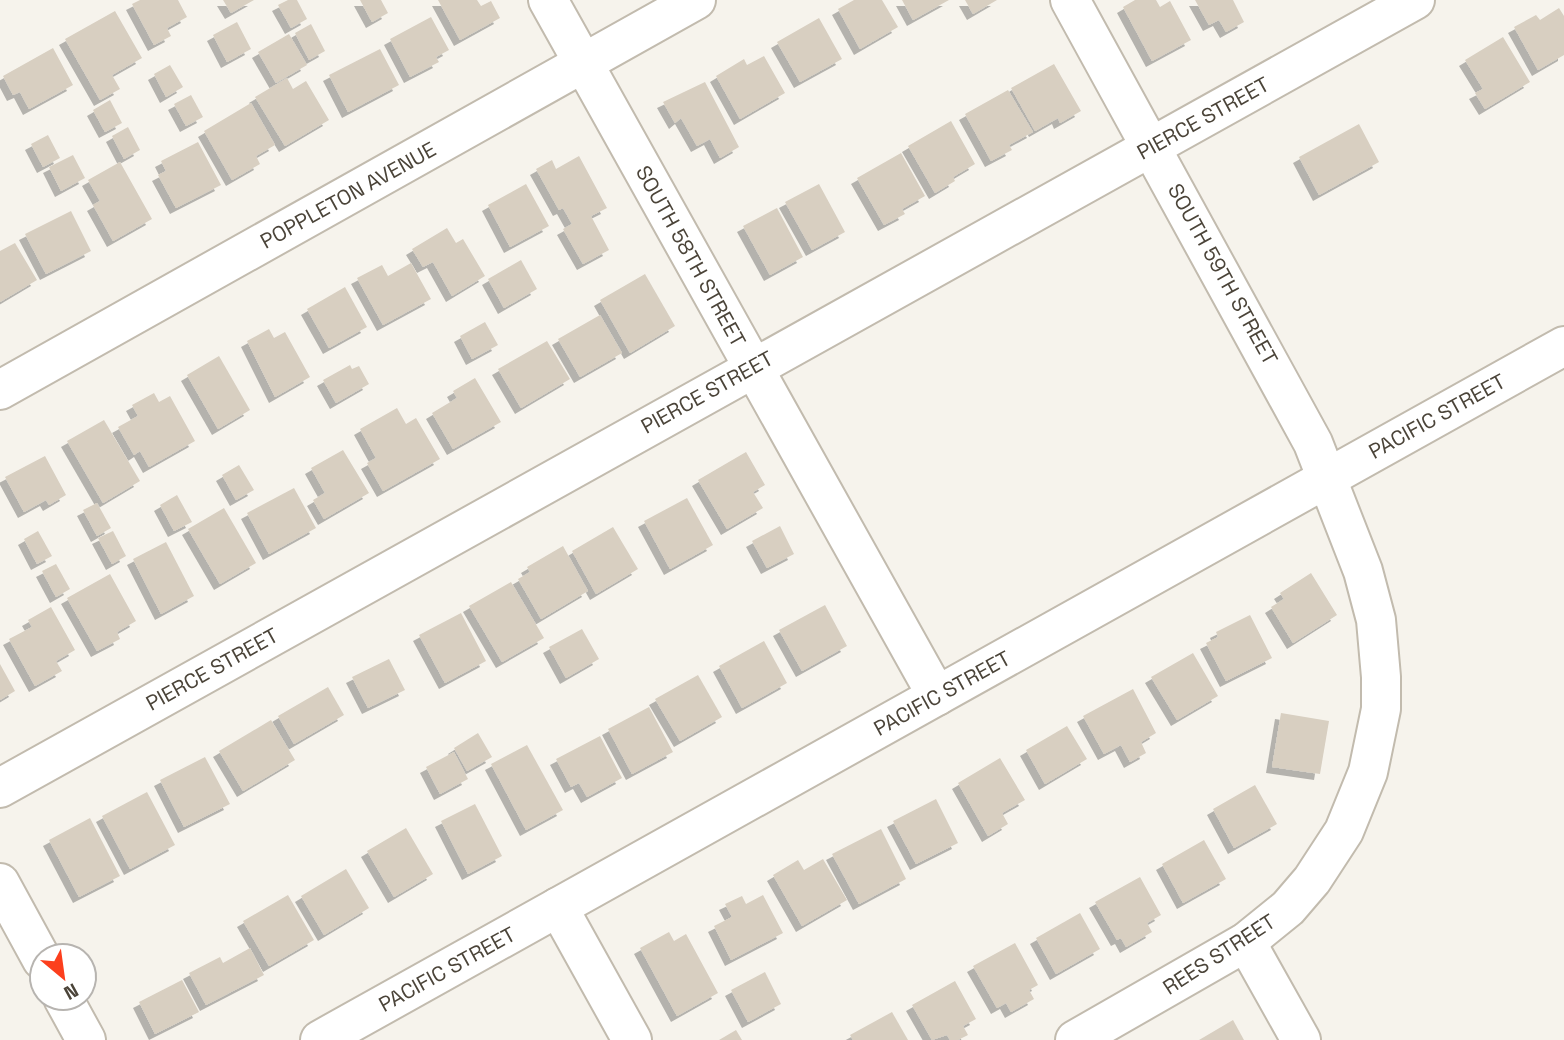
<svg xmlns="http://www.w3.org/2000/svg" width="1564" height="1040" viewBox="0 0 1564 1040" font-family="'Space Grotesk',sans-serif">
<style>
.building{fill:#d8cfc1;filter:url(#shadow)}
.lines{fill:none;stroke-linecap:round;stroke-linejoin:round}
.minor-casing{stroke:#c2bbae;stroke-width:42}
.minor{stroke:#fff;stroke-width:38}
.labels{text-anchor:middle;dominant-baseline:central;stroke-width:5;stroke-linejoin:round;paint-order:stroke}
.street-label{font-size:21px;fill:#4b4439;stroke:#fff}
</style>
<defs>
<filter id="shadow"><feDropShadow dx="-6" dy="6" stdDeviation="0" flood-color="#0004"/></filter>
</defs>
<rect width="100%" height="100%" fill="#f6f3ec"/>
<g class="building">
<polygon points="140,0 178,0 187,17 167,28 171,36 154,45 132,4"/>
<polygon points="223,0 254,0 231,13"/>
<polygon points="288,0 297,0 307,19 291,28 278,5"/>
<polygon points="360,0 381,0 388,13 372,22"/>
<polygon points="438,0 477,0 481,6 491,1 500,18 460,40"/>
<polygon points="854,0 882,0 898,27 860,49 838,9"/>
<polygon points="902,0 949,0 913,20"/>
<polygon points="965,0 997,0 973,14"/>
<polygon points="1135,0 1156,0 1160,7 1170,1 1191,40 1152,61 1123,7"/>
<polygon points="1195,0 1233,0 1244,22 1226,32 1219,20 1209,25"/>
<polygon points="1559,8 1564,16 1564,55 1538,70 1514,27 1536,15 1540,20"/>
<polygon points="115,11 142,58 112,75 120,89 100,100 65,39"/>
<polygon points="431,17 449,50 436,57 439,62 410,77 390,39"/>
<polygon points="819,18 842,59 800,82 777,42"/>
<polygon points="237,22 251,49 227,62 213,35"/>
<polygon points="311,24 325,51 309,60 295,33"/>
<polygon points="289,34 307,65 276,83 258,52"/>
<polygon points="1503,37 1530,82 1485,109 1475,93 1483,89 1465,60"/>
<polygon points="53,48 73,85 29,109 20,92 13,95 3,76"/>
<polygon points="380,49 399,85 348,112 329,75"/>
<polygon points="764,56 785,93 740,119 716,76 744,59 747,65"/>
<polygon points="1054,64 1081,111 1060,123 1058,118 1035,131 1011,88"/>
<polygon points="170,65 183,87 166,97 154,74"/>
<polygon points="287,78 293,89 306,81 329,120 285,146 255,97"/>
<polygon points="705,82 739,147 720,158 710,139 697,146 681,118 675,123 663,102"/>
<polygon points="1008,90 1033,132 1009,145 1012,150 991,161 965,114"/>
<polygon points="191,95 203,117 186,126 174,104"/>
<polygon points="110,100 122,123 105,132 93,110"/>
<polygon points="251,103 275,145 256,156 260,164 232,180 204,131"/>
<polygon points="951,121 975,164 953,177 955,181 935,193 908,146"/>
<polygon points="1359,124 1379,162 1319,195 1299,157"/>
<polygon points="128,127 140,150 124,159 112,136"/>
<polygon points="48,135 60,158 43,167 31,144"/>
<polygon points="198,142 221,185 176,208 158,175 166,171 161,161"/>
<polygon points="901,153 925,196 902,209 905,214 884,225 857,178"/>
<polygon points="73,155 85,178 61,191 49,167"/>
<polygon points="579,156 607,208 591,216 609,250 583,264 563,229 572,224 563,208 559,210 536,169 552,160 556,169"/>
<polygon points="120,162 152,219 113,241 93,205 100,201 88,180"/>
<polygon points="526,184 549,226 510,247 488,205"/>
<polygon points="819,184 845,232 812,250 785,202"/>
<polygon points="777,208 803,257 770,275 743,226"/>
<polygon points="71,211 91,251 46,274 25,234"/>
<polygon points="447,228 456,243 463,239 485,276 452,296 433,262 423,267 412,249"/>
<polygon points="15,243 37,280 0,302 0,251"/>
<polygon points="521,260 537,289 504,308 488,279"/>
<polygon points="411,263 431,299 383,325 357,278 382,265 388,276"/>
<polygon points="645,274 675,326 630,353 600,300"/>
<polygon points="345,287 367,327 329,348 307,309"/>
<polygon points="600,315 622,353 580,377 558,339"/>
<polygon points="485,322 498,345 472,359 460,336"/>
<polygon points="269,329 274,338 285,332 310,377 275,397 247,341"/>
<polygon points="547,341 570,379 521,408 498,369"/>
<polygon points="219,356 250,410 218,429 187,375"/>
<polygon points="350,365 352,369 359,366 369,384 336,403 323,380"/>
<polygon points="475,378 501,422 453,449 432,413 457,398 453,391"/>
<polygon points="154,393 159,402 170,396 195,441 149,467 140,451 134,455 118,427 138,416 132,405"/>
<polygon points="397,408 406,424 416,418 440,459 383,491 367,463 376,458 360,429"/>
<polygon points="104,420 140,481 103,503 67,441"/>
<polygon points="343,450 369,493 324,519 313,500 325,493 311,468"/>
<polygon points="746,452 765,485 753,492 763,508 727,529 698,480"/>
<polygon points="45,456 66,495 49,505 46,500 24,512 5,477"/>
<polygon points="239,465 254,490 236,500 222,475"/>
<polygon points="294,488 316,528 269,554 247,513"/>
<polygon points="177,495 192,522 174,531 160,505"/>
<polygon points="687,498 713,545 670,569 644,521"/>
<polygon points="97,503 111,528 97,536 83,510"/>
<polygon points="224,508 256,563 220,584 188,529"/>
<polygon points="780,526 794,554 767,568 752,541"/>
<polygon points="613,527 638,569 596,594 572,551"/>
<polygon points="38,531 52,556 37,564 24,539"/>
<polygon points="113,531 126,556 112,564 98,538"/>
<polygon points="166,542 194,596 161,614 133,559"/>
<polygon points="563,546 588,591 541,619 518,579 530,572 527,567"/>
<polygon points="56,564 70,589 56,597 42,571"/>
<polygon points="1311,573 1337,615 1293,643 1271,607 1284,599 1280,593"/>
<polygon points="110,574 136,621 117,632 120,639 97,651 67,598"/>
<polygon points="511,582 544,638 502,662 469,606"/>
<polygon points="825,605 847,646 802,671 779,630"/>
<polygon points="51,607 75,650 56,661 62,671 35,686 9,639 32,627 28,620"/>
<polygon points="461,613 486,661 445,683 419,635"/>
<polygon points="1250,615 1272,658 1226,681 1206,643 1218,637 1216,632"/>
<polygon points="582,629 599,659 566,678 549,647"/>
<polygon points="764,641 787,683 742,708 719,666"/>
<polygon points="1193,653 1218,696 1177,720 1151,677"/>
<polygon points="389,659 405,690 368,708 352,677"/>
<polygon points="0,664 15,691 0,700"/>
<polygon points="698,675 722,717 680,741 655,699"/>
<polygon points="328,687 344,715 294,744 278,716"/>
<polygon points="1133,689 1156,733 1141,742 1146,753 1130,762 1121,745 1104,754 1083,716"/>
<polygon points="649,707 673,752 632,774 608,729"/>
<polygon points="1281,713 1329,721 1320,774 1272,767"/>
<polygon points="271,720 295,760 243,791 219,751"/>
<polygon points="1067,726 1087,759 1045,784 1026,750"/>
<polygon points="478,733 492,757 467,771 454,748"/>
<polygon points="600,736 622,778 587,797 579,783 571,787 556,759"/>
<polygon points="527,745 563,810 526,830 491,764"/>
<polygon points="454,752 468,779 440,794 426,767"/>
<polygon points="205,757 230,804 184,827 160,780"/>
<polygon points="1000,758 1025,800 1002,813 1008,824 988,836 958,783"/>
<polygon points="1255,785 1277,824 1234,848 1213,809"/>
<polygon points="147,792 175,845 130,869 102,816"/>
<polygon points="936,799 958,843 916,864 893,821"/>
<polygon points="475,804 502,856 468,874 441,821"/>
<polygon points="90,818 120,876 79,897 49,840"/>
<polygon points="406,828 433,874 394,897 367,851"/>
<polygon points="881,829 906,879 859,904 832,854"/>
<polygon points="1204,840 1226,879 1183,903 1162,864"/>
<polygon points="823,859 847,900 802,926 773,875 798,860 804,870"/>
<polygon points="346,869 369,908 324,935 301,896"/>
<polygon points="1140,877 1161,915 1147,923 1152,932 1126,947 1121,938 1117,940 1095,902"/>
<polygon points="288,895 314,940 269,966 243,921"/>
<polygon points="763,895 783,933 731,960 714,926 732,917 725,904 742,896 746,904"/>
<polygon points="1080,913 1100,949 1056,974 1036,938"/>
<polygon points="669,932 674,941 686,934 718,993 677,1016 640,948"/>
<polygon points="1015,943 1038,985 1029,990 1034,999 1011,1012 1006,1003 997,1008 973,966"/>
<polygon points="250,948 264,975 206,1005 189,973 220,957 223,963"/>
<polygon points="765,972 781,1004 748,1022 731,990"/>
<polygon points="182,980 199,1012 155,1034 139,1002"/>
<polygon points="955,981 976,1019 963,1026 968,1035 958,1040 950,1040 947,1035 932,1040 912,1005"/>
<polygon points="892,1012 908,1040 853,1040 850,1035"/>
<polygon points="1233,1020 1244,1040 1199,1040"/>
<polygon points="736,1030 742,1040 719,1040"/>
</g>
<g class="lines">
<defs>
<g id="minor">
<polyline points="548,0 937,696"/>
<polyline points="1070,0 1313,443 1363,571 1376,620 1381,677 1381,709 1368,772 1344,831 1312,880 1288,908 1246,942 1075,1040"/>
<polyline points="0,390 696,0"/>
<polyline points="0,788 1415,0"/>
<polyline points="0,883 42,960"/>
<polyline points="558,907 632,1040"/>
<polyline points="1246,942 1301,1040"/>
<polyline points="63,998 86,1040"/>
<polyline points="320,1040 1564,346"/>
</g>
</defs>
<use href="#minor" class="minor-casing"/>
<use href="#minor" class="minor"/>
</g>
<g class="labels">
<g class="street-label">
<text transform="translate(1203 118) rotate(-29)">PIERCE STREET</text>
<text transform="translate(348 195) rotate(-29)">POPPLETON AVENUE</text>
<text transform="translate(691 256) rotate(61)">SOUTH 58TH STREET</text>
<text transform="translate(1223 274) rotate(61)">SOUTH 59TH STREET</text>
<text transform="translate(707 392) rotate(-29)">PIERCE STREET</text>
<text transform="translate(1437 416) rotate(-29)">PACIFIC STREET</text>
<text transform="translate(212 669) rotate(-29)">PIERCE STREET</text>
<text transform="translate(942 693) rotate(-29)">PACIFIC STREET</text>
<text transform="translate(1219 954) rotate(-33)">REES STREET</text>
<text transform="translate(447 969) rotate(-29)">PACIFIC STREET</text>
</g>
</g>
<g transform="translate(63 977) rotate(151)"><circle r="33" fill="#ffffff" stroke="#b7b4b0" stroke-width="2"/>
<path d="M0-5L12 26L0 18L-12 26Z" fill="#fc3f1d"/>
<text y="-10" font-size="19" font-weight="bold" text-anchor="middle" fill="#4b4439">N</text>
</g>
</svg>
